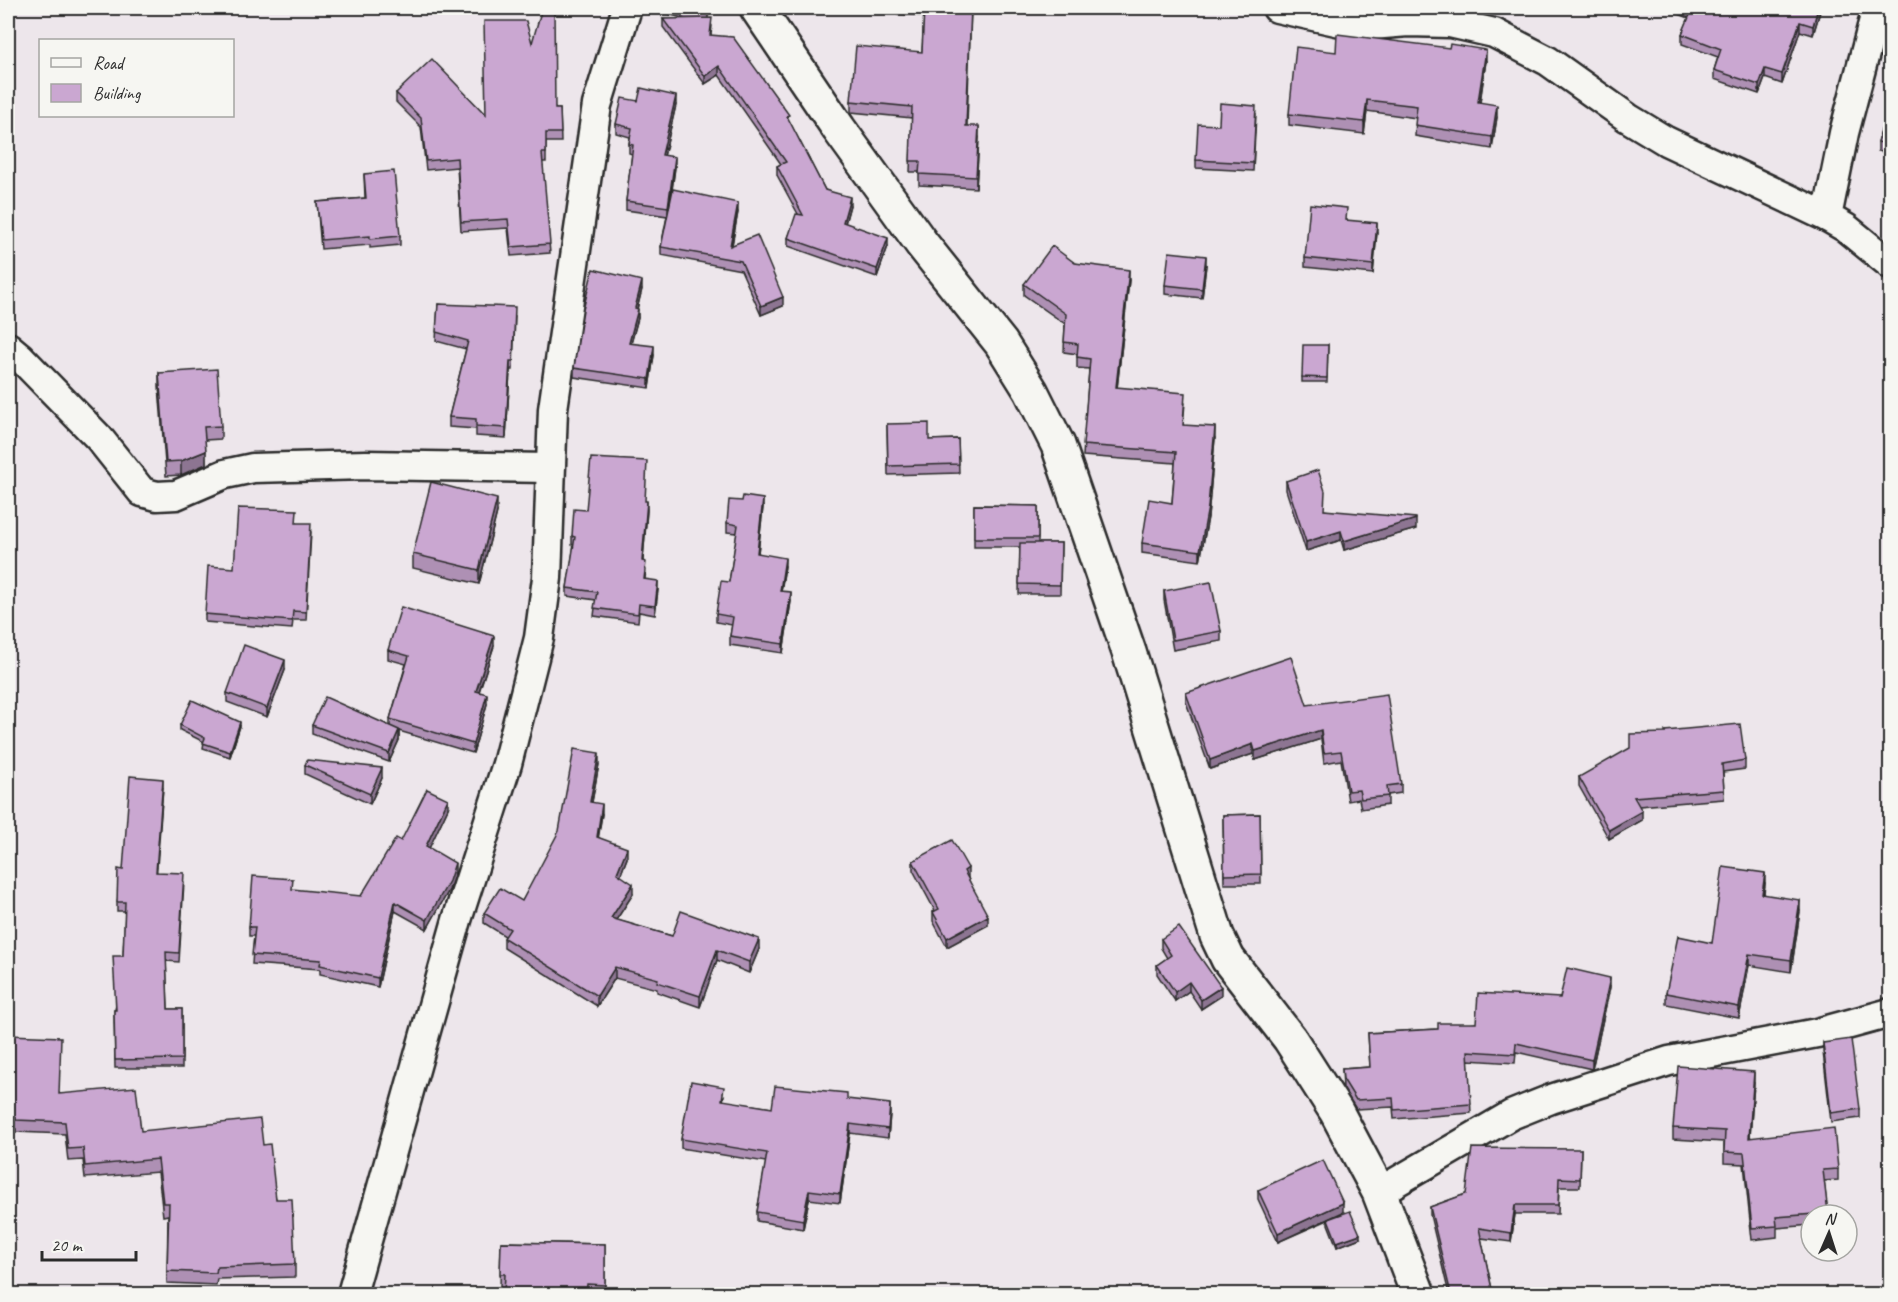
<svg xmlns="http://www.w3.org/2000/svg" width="1898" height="1302" viewBox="0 0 1898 1302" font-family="Caveat,sans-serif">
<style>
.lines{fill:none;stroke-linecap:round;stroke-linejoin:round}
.minor-casing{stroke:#2b2b2b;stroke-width:33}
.secondary-casing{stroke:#2b2b2b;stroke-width:38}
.minor{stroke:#f6f6f2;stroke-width:28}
.secondary{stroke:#f6f6f2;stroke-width:33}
.wall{fill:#ae90b4;stroke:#2b2b2b;stroke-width:1.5}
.shaded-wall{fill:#8d7592;stroke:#2b2b2b;stroke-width:1.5}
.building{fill:#caa7d1;stroke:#2b2b2b;stroke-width:1.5}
</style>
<rect width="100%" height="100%" fill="#ede6eb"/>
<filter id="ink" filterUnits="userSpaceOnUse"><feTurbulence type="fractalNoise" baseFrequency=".0167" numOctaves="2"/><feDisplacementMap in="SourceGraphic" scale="12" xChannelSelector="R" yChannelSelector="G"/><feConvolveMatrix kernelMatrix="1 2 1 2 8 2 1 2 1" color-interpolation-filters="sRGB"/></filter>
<g filter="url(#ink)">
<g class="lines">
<defs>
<g id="minor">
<polyline points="1277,8 1359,26 1408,22 1450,23 1494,33 1548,61 1628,118 1666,141 1827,217"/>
<polyline points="1877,8 1844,133 1827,217 1846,228 1890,264"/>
<polyline points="8,347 20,357 99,438 142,492 157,496 176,495 225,474 253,468 366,465 550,468"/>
<polyline points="1379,1192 1511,1115 1551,1099 1669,1061 1817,1033 1890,1013"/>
<polyline points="352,1294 457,920 507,764 539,638 547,578 553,409 597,105 627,8"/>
</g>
<polyline id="secondary" points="757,8 839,129 922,244 1001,343 1031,391 1058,445 1129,652 1217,936 1228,959 1290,1039 1336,1111 1379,1192 1418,1294"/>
</defs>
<use href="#minor" class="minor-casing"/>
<use href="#secondary" class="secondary-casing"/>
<use href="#minor" class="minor"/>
<use href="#secondary" class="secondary"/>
</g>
<g class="wall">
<polygon points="646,8 703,8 708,15 708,18 712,26 711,35 789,121 825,190 850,205 845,223 888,246 877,277 788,246 788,238 798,214 777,175 777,166 781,164 719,75 705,84 663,27 663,19 686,19"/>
<polygon points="823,8 971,8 967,126 979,137 976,188 919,185 919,172 910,172 912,118 851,112 851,101 922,52 924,16"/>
<polygon points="1676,8 1821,8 1813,35 1800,31 1782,84 1765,78 1759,94 1714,79 1714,70 1718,57 1682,44 1682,34 1689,18 1676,13"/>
<polygon points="532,43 555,109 560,109 561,142 546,142 546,162 542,162 550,253 511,256 508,228 461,231 457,167 426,170 421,127 396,102 396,93 486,114"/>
<polygon points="1336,52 1486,61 1480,103 1497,117 1492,149 1415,136 1416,118 1367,111 1364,134 1289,125 1289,114"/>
<polygon points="1890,99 1890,154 1878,151 1878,142"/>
<polygon points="638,101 676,105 664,156 675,167 671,199 738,212 732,245 783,306 761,315 741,270 661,255 661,247 667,216 626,210 626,201 632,154 629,153 629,144 630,137 616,133 616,124"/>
<polygon points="1256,114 1253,171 1196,168 1196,160 1219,125"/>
<polygon points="364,174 400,236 400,245 370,248 370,245 321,249 317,202 365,198"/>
<polygon points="1890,175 1890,195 1888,194 1888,185"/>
<polygon points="1346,220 1377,232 1373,274 1305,267 1305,258"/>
<polygon points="1075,263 1129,280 1117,388 1185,403 1183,425 1215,438 1208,517 1200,561 1142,553 1142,543 1172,503 1175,463 1083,456 1089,369 1077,368 1077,354 1064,352 1065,324 1024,295 1024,284"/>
<polygon points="1206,265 1202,298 1165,294 1165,285"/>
<polygon points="642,289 637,309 638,318 631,343 654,355 649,388 574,377 574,368"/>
<polygon points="438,304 515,316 513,370 510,370 506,438 476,436 476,429 449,427 449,417 466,349 436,341"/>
<polygon points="1328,345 1327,382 1302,382 1302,377"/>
<polygon points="159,373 221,426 221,439 205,440 206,464 181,475 166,476 159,387"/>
<polygon points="887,424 929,440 958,439 959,473 888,475"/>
<polygon points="1286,481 1324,510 1416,529 1344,550 1341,540 1306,551 1286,490"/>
<polygon points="645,501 647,510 643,561 646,570 645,579 658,589 655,615 639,612 638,622 594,616 596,600 567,596 567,588 574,545 572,545 572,536 586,510"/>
<polygon points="974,505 1038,506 1038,543 1061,543 1060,594 1019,594 1020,547 974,547"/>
<polygon points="763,507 758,553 785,566 781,591 791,601 783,653 730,645 730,636 732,625 716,622 716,614 729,582 737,533 727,532 727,523"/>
<polygon points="497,512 479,584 413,568 413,554"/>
<polygon points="297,523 311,532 306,620 293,620 292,629 205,622 205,614 234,568"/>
<polygon points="1164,591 1221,631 1221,641 1173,650 1164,600"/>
<polygon points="494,646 479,692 487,704 473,753 399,731 399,740 389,762 312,734 312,725 390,726 390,719 406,664 388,659 388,650"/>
<polygon points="285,670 267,717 227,702 227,693"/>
<polygon points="1186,693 1307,705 1401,784 1401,793 1388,795 1388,805 1361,809 1359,799 1348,801 1341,760 1324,763 1321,739 1255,760 1253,754 1210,769 1186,702"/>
<polygon points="180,725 240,726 230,757 203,748 204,742 180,730"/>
<polygon points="1745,760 1745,769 1723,772 1724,799 1639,806 1642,820 1609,839 1579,786 1579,777"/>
<polygon points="599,764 592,802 602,814 598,837 627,858 620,876 633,894 616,920 672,936 759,949 749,973 717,960 700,1007 657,992 657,989 615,978 597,1006 504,948 504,938 505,936 484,923 484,913 522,901"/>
<polygon points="305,765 382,778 370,804 305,774"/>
<polygon points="163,787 156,872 184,882 179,962 166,961 168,1009 182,1009 182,1068 115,1068 114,1010 115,1010 123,956 125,911 117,911 117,902 123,870"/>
<polygon points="448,808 429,848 455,872 449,890 427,929 395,911 378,987 320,974 320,969 252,964 254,936 249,936 249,927 361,896 401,841"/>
<polygon points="1260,814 1261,884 1224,884 1223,815"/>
<polygon points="913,861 968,878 988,925 947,947 933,921 933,912 935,911 913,870"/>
<polygon points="1765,884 1764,894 1800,911 1791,972 1749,965 1739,1018 1666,1004 1666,993"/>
<polygon points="1161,939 1221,996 1201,1009 1189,991 1175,1001 1157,974 1157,965 1167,958 1161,948"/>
<polygon points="1610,987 1592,1069 1516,1052 1515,1063 1468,1060 1471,1113 1394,1119 1393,1107 1356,1109 1343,1088 1342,1069 1370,1067 1368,1033 1438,1029 1476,1023 1560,998"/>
<polygon points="8,1035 60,1094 141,1131 263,1145 276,1199 295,1264 295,1277 217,1279 216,1285 167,1283 168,1215 163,1216 158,1172 85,1178 83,1160 68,1161 65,1134 16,1132 16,1129 8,1129"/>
<polygon points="1823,1043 1860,1109 1860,1118 1831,1122 1823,1052"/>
<polygon points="1754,1083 1750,1137 1838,1169 1838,1180 1824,1181 1828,1215 1811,1215 1811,1225 1777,1228 1777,1237 1752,1240 1744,1164 1724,1163 1724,1142 1673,1139 1673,1128"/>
<polygon points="724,1096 723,1101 772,1108 847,1100 890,1113 888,1138 850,1133 840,1203 809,1199 803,1229 757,1221 757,1212 766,1162 681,1148 681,1139"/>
<polygon points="1581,1149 1580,1187 1559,1187 1558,1214 1515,1214 1511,1242 1481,1238 1493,1294 1449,1294 1430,1215 1430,1207 1466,1194"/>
<polygon points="1258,1190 1343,1212 1330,1218 1360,1238 1337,1247 1328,1224 1328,1220 1278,1242 1258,1199"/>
<polygon points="501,1242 605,1244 605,1294 504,1294 504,1288 500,1288"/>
</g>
<g class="shaded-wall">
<polygon points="1818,8 1821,8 1813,35 1813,26"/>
<polygon points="1800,22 1800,31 1782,84 1782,74"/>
<polygon points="1486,50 1486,61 1478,114 1478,102"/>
<polygon points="719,66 719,75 705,84 705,76"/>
<polygon points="1765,69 1765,78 1759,94 1759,85"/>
<polygon points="676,96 676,105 662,165 662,155"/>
<polygon points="1367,100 1367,111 1364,134 1364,122"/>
<polygon points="1497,105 1497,117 1492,149 1492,137"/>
<polygon points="979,126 979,137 976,188 976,177"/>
<polygon points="675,157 675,167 668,216 668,207"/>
<polygon points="850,197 850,205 843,231 843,222"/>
<polygon points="738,203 738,212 730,255 730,246"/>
<polygon points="1377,223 1377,232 1373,274 1373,265"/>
<polygon points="888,238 888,246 877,277 877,269"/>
<polygon points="1206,256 1206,265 1202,298 1202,289"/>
<polygon points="1129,270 1129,280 1116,398 1116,387"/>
<polygon points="642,281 642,289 635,317 635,308"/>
<polygon points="783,297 783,306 761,315 761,306"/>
<polygon points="638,309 638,318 629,351 629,343"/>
<polygon points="654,346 654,355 649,388 649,379"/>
<polygon points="510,361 510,370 506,438 506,428"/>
<polygon points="1215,427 1215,438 1208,517 1200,561 1200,551"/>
<polygon points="206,451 206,464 181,475 181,461"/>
<polygon points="497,499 497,512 479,584 479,570"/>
<polygon points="763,499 763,507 757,562 757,553"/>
<polygon points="647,501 647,510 642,569 642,561"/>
<polygon points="1416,519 1416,529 1344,550 1344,541"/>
<polygon points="1341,531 1341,540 1306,551 1306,542"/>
<polygon points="785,558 785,566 780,599 780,591"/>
<polygon points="658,581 658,589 655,615 655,606"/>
<polygon points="791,592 791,601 783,653 783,644"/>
<polygon points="494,636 494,646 476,700 476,691"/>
<polygon points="285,660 285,670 267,717 267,708"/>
<polygon points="487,694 487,704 473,753 473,744"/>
<polygon points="240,722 240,726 230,757 230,752"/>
<polygon points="399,730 399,740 389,762 389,753"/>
<polygon points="1321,730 1321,739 1255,760 1255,751"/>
<polygon points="1253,744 1253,754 1210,769 1210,760"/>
<polygon points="599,753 599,764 590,812 590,802"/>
<polygon points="382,768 382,778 370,804 370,794"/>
<polygon points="163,779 163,787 156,881 156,872"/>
<polygon points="448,799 448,808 426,855 426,846"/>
<polygon points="602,804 602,814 597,847 597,837"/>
<polygon points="1642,811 1642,820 1609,839 1609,830"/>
<polygon points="627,848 627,858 617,884 617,873"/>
<polygon points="455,863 455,872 449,890 427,929 427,920"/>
<polygon points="968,868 968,878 964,880 964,871"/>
<polygon points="1765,873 1765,884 1762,905 1762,894"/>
<polygon points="633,884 633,894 611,928 611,918"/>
<polygon points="1800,900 1800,911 1791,972 1791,960"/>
<polygon points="395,902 395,911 378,987 378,978"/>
<polygon points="988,916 988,925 947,947 947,938"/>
<polygon points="759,939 759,949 749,973 749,962"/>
<polygon points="717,950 717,960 700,1007 700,996"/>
<polygon points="1749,954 1749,965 1739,1018 1739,1007"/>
<polygon points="615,967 615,978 597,1006 597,996"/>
<polygon points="1610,978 1610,987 1592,1069 1592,1060"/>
<polygon points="1189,982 1189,991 1175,1001 1175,992"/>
<polygon points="1221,987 1221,996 1201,1009 1201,1000"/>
<polygon points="1754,1072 1754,1083 1749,1149 1749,1138"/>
<polygon points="890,1104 890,1113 888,1138 888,1129"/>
<polygon points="850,1124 850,1133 840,1203 840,1194"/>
<polygon points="809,1190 809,1199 803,1229 803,1220"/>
<polygon points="1343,1203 1343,1212 1278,1242 1278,1233"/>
<polygon points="1515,1205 1515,1214 1511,1242 1511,1233"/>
<polygon points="1360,1234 1360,1238 1337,1247 1337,1242"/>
</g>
<g class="building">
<polygon points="542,8 554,8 555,109 560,109 561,133 546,133 546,153 542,153 550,244 511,247 508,219 461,222 457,158 426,161 421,118 396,93 432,59 486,115 484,21 526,21 532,43"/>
<polygon points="679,8 703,8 708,15"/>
<polygon points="924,8 971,8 966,126 979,126 976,177 919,174 920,161 910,161 912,107 851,101 856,46 922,52"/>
<polygon points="1686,8 1818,8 1813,26 1800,22 1782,74 1765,69 1759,85 1714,70 1721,49 1682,34 1692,10"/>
<polygon points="712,18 710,35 733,37 789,115 787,116 825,190 850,197 843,222 888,238 877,269 788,238 796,214 803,215 777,166 786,162 719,66 705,76 663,19"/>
<polygon points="1337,34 1449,48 1450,44 1486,50 1478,102 1497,105 1492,137 1415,125 1417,106 1367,100 1364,122 1289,114 1296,47 1336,52"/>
<polygon points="641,88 676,96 662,155 675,157 668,207 626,201 633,145 629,144 632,128 616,124 622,98 638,101"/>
<polygon points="1890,99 1890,145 1878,142"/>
<polygon points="1220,103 1256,106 1253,163 1196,160 1198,124 1219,125"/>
<polygon points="394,171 400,236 370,239 370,236 321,240 317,202 366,198 364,174"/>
<polygon points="1890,175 1890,185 1888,185"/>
<polygon points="673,189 738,203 730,246 757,235 783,297 761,306 741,261 661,247"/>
<polygon points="1310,204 1347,208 1346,220 1377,223 1373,265 1305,258"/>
<polygon points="1052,246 1075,263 1129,270 1116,387 1185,393 1183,425 1215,427 1208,507 1200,551 1142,543 1149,499 1172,503 1176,452 1083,445 1090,359 1077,357 1078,344 1064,342 1066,314 1024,284"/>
<polygon points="1169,252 1206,256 1202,289 1165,285"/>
<polygon points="593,269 642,281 635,308 638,309 629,343 654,346 649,379 574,368 583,310"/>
<polygon points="438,304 515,307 513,361 510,361 506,428 476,426 476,419 449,417 468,341 436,332"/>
<polygon points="1303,345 1328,345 1327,378 1302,377"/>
<polygon points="217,369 221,426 204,427 206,451 181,461 166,462 159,373"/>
<polygon points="929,423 929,440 958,439 959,464 888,466 887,424"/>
<polygon points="591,458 647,461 645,501 647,501 642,561 646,562 644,579 658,581 655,606 639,604 638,614 594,608 597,592 567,588 575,537 572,536 574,509 586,510"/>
<polygon points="1318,470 1325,491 1324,510 1416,518 1416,519 1344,541 1341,531 1306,542 1286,481"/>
<polygon points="431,482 497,499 479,570 413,554"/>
<polygon points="743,496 763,499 757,553 785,558 780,591 791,592 783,644 730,636 733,617 716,614 721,581 729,582 738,525 727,523 729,500 742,501"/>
<polygon points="974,505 1038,506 1038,538 974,538"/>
<polygon points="238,508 297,510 296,523 311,523 306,612 293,611 292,621 205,614 208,566 234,568"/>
<polygon points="1020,543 1061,543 1060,585 1019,584"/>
<polygon points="1211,582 1221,631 1173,640 1164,591"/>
<polygon points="401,607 494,636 476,691 487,694 473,744 390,719 409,656 388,650"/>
<polygon points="244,645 285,660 267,708 227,693"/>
<polygon points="1291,657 1307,705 1387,694 1401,784 1387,786 1388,796 1361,799 1359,790 1348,791 1341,751 1324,753 1321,730 1255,751 1253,744 1210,760 1186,693"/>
<polygon points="325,697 399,730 389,753 312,725"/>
<polygon points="192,700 240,722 230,752 203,743 205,738 180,725"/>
<polygon points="1740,724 1745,760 1722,764 1724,790 1634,797 1642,811 1609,830 1579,777 1630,748 1630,734 1665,733 1665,731"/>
<polygon points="574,749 599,753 590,802 602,804 597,837 627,848 617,873 633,884 611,918 672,936 681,911 759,939 749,962 717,950 700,996 657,982 658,979 615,967 597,996 504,938 510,929 484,913 500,888 522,901 559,831"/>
<polygon points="307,760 382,768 370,794 305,765"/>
<polygon points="130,776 163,779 156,872 184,873 179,953 166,952 168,1009 182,1009 182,1059 115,1060 114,1010 116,1010 113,956 123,956 125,902 117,902 118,869 123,870"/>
<polygon points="427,789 448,799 426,846 455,863 449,881 427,920 395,902 378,978 320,965 321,960 252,955 255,927 249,927 253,876 293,879 292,889 361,896 396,838 401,841"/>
<polygon points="1260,814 1261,874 1224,875 1223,815"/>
<polygon points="952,840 968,868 964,871 988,916 947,938 933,912 939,909 913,861"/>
<polygon points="1723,867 1765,873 1762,894 1800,900 1791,960 1749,954 1739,1007 1666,993 1678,936 1712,943"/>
<polygon points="1179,927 1221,987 1201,1000 1189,982 1175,992 1157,965 1171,955 1161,939"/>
<polygon points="1567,968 1610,978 1592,1060 1516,1043 1515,1054 1468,1051 1471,1104 1394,1110 1393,1098 1356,1100 1343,1079 1342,1069 1370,1067 1368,1033 1438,1029 1438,1023 1476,1023 1478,993 1560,998"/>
<polygon points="8,1035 61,1037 59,1094 136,1087 141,1131 260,1119 263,1145 270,1144 276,1199 292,1199 295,1264 217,1267 216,1273 167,1271 169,1203 163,1203 158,1159 85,1166 83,1148 68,1149 65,1122 16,1120 16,1117 8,1117"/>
<polygon points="1851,1039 1860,1109 1831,1113 1823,1043"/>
<polygon points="1678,1066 1754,1072 1749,1138 1834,1128 1838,1169 1823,1170 1828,1213 1776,1217 1777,1226 1752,1228 1744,1153 1724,1152 1725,1131 1673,1128"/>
<polygon points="691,1081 724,1087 722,1100 772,1108 775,1086 847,1093 847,1099 890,1104 888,1129 850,1124 840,1194 809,1190 803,1220 757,1212 767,1153 681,1139"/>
<polygon points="1472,1148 1581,1149 1580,1179 1559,1178 1558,1205 1515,1205 1511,1233 1479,1228 1493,1294 1451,1294 1430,1207 1466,1194"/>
<polygon points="1323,1160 1343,1203 1278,1233 1258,1190"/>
<polygon points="1350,1211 1360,1234 1337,1242 1328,1219"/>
<polygon points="501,1242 605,1244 605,1285 587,1284 586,1294 504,1294 505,1274 500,1274"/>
</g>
</g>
<rect width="1898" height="1302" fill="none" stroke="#f6f6f2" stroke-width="30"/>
<rect x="15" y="15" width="1868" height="1272" fill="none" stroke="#2b2b2b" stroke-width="2" filter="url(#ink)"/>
<rect x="39" y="39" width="195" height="78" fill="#f6f6f2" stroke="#a5a5a2" stroke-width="1.5"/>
<rect x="51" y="58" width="30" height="9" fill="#f6f6f2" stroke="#a5a5a2" stroke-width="1.5"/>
<text x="93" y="69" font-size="18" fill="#2b2b2b">Road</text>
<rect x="51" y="84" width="30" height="18" fill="#caa7d1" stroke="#a5a5a2" stroke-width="1.5"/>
<text x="93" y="99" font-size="18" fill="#2b2b2b">Building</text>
<g transform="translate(1829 1233) rotate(3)"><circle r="28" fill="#f6f6f2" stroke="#a5a5a2" stroke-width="1.5"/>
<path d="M0-4.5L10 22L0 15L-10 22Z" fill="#2b2b2b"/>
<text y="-9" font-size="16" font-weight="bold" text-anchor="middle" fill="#2b2b2b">N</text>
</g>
<path d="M42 1251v9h94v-9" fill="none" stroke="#2b2b2b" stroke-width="3"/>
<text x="51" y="1251" font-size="18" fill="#2b2b2b" stroke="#f6f6f2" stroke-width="4.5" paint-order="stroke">20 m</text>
</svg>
